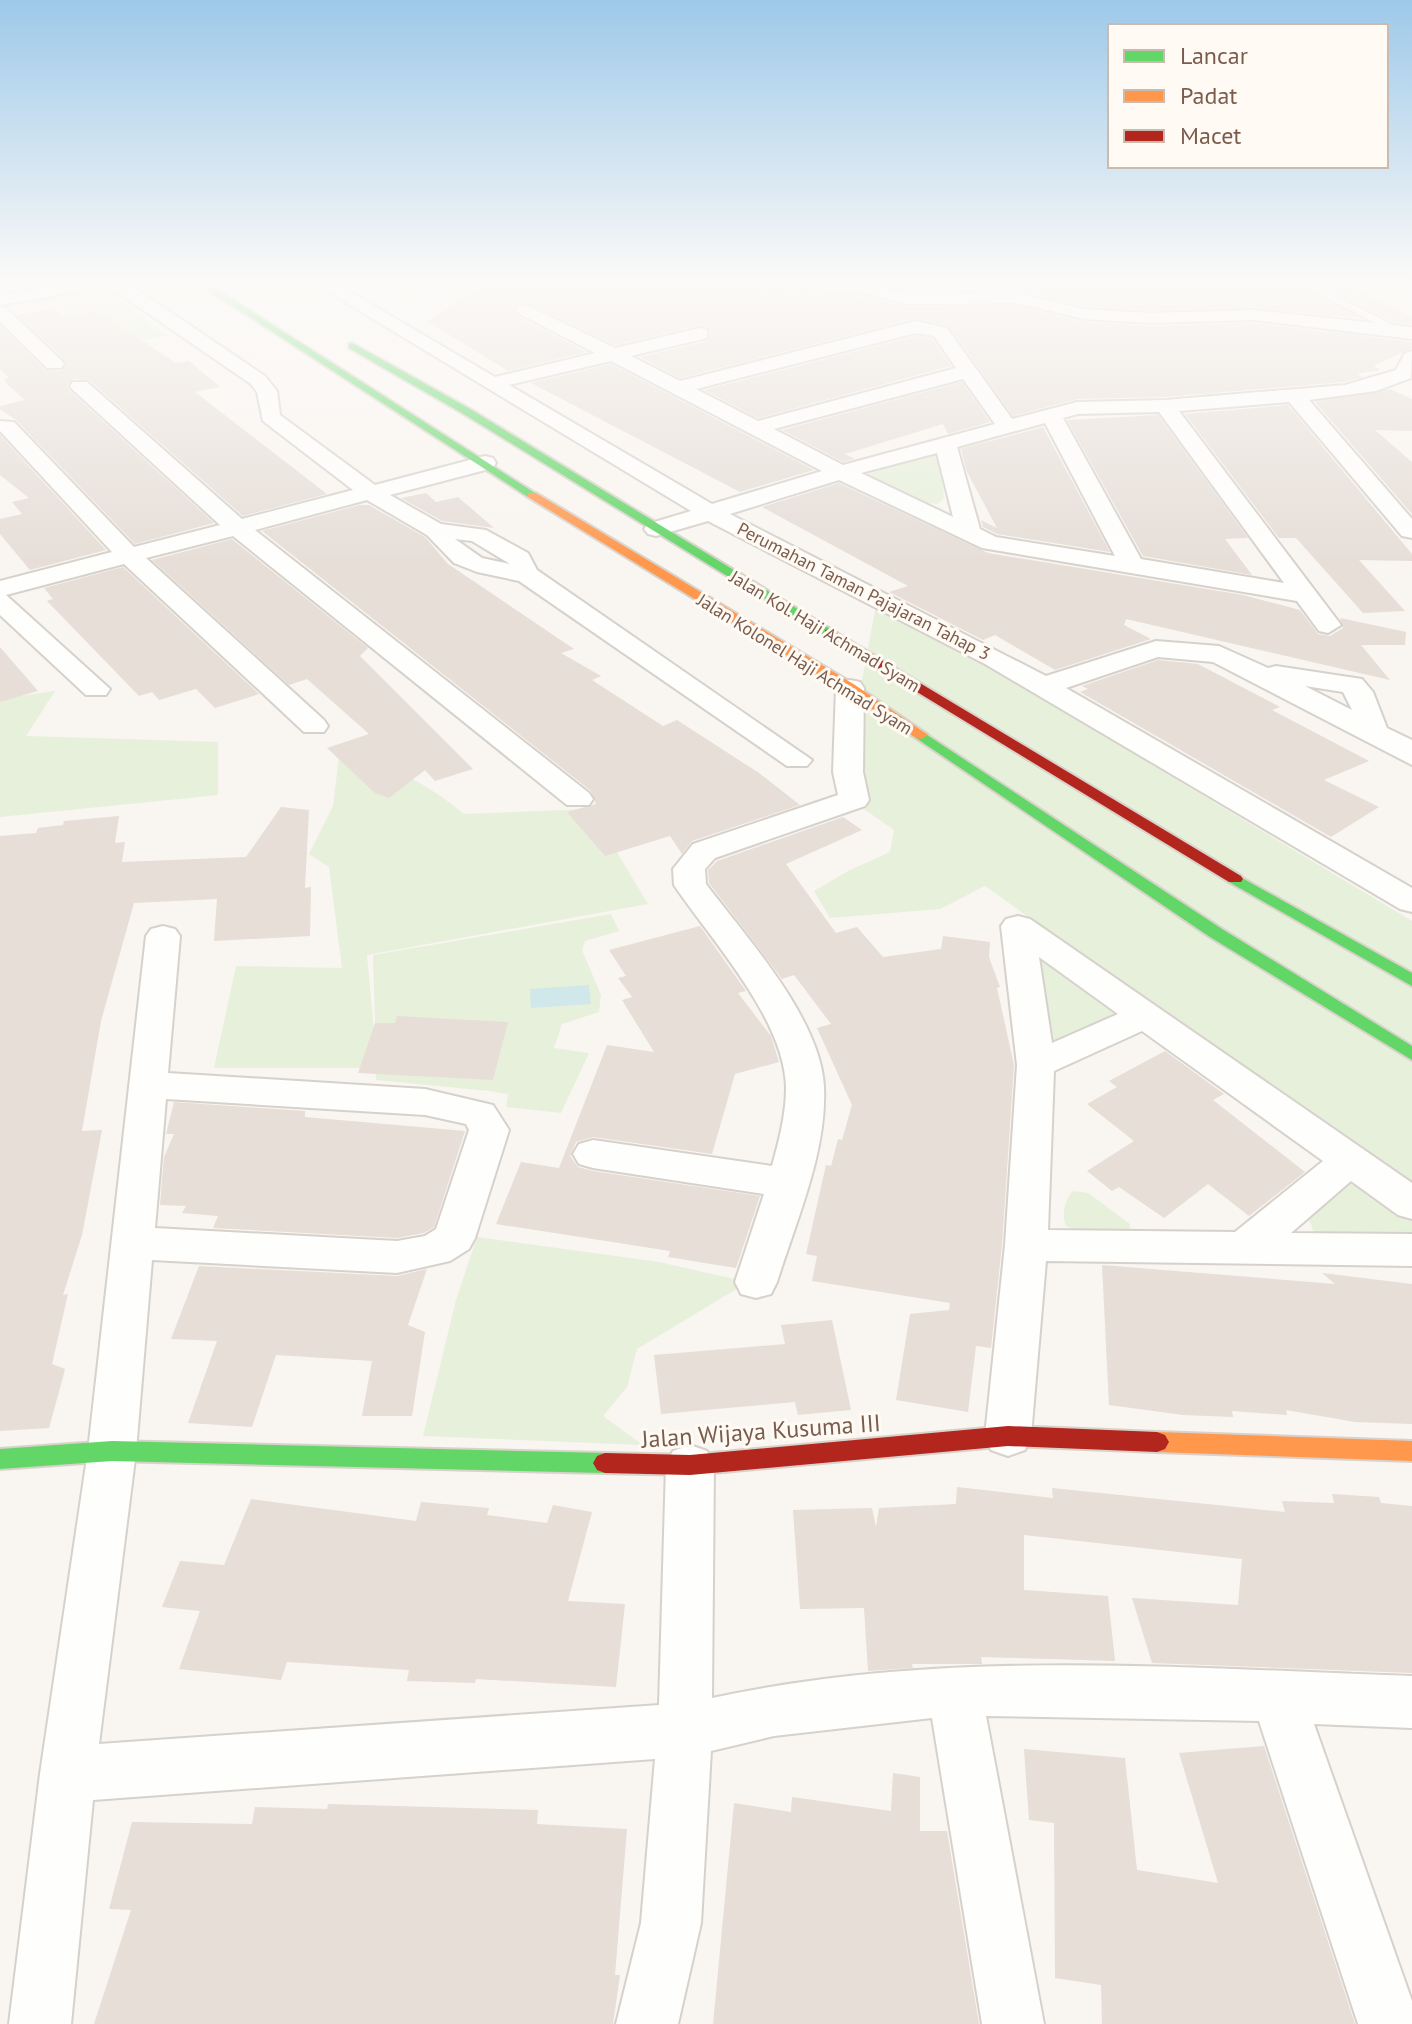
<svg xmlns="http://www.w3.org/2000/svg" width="1412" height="2024" viewBox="0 0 1412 2024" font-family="'PT Sans',sans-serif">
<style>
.green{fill:#e7f0db}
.water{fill:#d0e8ea}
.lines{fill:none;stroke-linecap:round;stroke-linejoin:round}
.stream{fill:#d0e8ea;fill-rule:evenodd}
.building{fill:#e6ded7}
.lane-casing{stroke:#d7d1cb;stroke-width:4}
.street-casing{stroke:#d7d1cb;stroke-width:4}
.fast-casing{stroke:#d9d2cb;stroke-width:4}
.slow-casing{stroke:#d9d2cb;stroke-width:4}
.jam-casing{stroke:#d9d2cb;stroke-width:4}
.lane{fill:#fefefd;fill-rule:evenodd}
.street{fill:#fefefd;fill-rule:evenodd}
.fast{fill:#63d668;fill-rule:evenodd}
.slow{fill:#ff974d;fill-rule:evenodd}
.jam{fill:#b3261e;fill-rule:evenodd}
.labels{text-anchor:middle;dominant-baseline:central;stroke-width:6;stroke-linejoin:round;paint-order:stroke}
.far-street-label{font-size:18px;fill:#7a5c4d;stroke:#fffaf3}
.near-street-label{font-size:24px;fill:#7a5c4d;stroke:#fffaf3}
</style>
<rect width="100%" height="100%" fill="#f9f5f0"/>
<g class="green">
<polygon points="102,287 167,336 118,345 71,374 52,354 103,342 50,301 2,311 0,307 7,303"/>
<polygon points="988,437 989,446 947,452 940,457 944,498 938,504 920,503 861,476"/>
<polygon points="877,600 1412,921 1412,1190 985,886 940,909 830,918 814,891 848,871 890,852 894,830 841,793"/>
<polygon points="55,691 26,736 218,742 218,795 0,817 0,699"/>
<path d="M339,756C387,762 427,783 464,814L591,809L648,904L367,955L376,1053L373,955L611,914L619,931L585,941L582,950L601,995L599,1012L562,1024L554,1048L589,1053L561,1113L506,1107L508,1094L490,1091L376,1080V1068H214L236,966L342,968L329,867L309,854L333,806Z"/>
<polygon points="1036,949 1122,1015 1051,1048"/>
<polygon points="1359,1182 1412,1214 1412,1239 1320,1234 1313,1230 1309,1219 1351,1183"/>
<path d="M1073,1191L1088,1193L1130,1224V1232H1080L1066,1226C1061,1216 1065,1199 1073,1191Z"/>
<polygon points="477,1237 659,1262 748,1282 637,1349 627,1387 603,1416 643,1445 423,1436 456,1300"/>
</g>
<polygon class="water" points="589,985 591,1004 531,1008 530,989"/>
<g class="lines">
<g class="stream">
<polygon points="483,279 489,279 463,295 405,287 354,297 351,295 405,283 462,291"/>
<polygon points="1312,306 1316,306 1343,323 1344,330 1375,339 1372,341 1339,332 1338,325 1312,308"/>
</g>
</g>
<g class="building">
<polygon points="510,279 758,279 769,287 873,298 906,307 1017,306 1084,322 1150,326 1254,323 1412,342 1412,348 1373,366 1381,370 1357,374 1363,377 1344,382 1165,397 1077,399 1013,416 949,326 917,318 680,378 640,357 708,341 708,327 699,325 615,345 523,301 512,308 517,316 586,352 508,371 427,321 483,286 497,288"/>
<polygon points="851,279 1336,279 1412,317 1412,324 1394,322 1313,282 1310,293 1360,318 1254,307 1150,310 1084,306 1018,290 907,291"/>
<polygon points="53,308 64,317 97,311 176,363 189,361 220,387 195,392 327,494 243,516 89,380 73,379 67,386 71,392 214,523 135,544 16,420 0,409 0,406 25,400 9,386 4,379 9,378 0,369 0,326 45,370 61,371 66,366 63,358 17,315"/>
<polygon points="916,336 932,339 951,366 758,418 704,390"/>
<polygon points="611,364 814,470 740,492 531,383"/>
<polygon points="962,382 990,422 948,434 943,424 845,454 855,459 843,462 782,430"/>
<polygon points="1390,389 1412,399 1412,431 1375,430 1412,462 1412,514 1315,402"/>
<polygon points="1288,405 1412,554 1412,561 1359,560 1405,611 1363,613 1296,538 1279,538 1185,414"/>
<polygon points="1158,415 1248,538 1225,539 1252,575 1143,556 1067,420"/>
<polygon points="1043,427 1110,552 997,534 983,527 981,520 997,528 966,470 961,449"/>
<polygon points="0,435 106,550 30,570 0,534 0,519 22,514 12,502 29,498 0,475"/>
<polygon points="839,483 988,553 1243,595 1300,610 1318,634 1330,636 1343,628 1340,618 1406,632 1405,645 1361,645 1390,680 1126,619 1124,625 1151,639 1055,670 995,635 983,640 893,594 889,592 908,586 762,507"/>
<polygon points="426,493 436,502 458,497 494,528 442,521 401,498"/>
<polygon points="359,505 369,505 425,537 448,564 574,649 561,653 601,676 592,680 663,726 677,720 759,773 800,805 692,841 682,854 670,836 605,856 567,812 596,804 591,791 262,531"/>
<polygon points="232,539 368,648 360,656 473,769 435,781 425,770 389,798 375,793 327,748 369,734 307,679 289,685 152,560"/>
<polygon points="123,567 259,694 215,708 196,689 159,700 152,692 139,696 47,601 53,599 44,588"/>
<polygon points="0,647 38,691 0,702"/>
<polygon points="1158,660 1198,664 1280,707 1272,710 1369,761 1324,780 1379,807 1331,837 1080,692 1088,689 1082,686"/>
<polygon points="281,807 309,810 305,888 311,887 310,936 214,941 217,899 134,903 101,1021 82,1131 102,1130 82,1235 63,1295 68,1294 52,1364 65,1369 63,1377 49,1428 0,1431 0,836 36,833 38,828 63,825 64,821 119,816 115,843 125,842 122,862 246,857"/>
<polygon points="843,817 862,830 786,864 836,933 857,927 883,957 941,949 943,936 990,942 989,957 1000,987 997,988 1014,1065 1002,1245 991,1348 976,1346 968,1412 896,1400 910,1314 949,1310 950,1303 812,1281 817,1256 806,1254 826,1165 831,1166 838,1139 842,1140 852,1105 817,1028 831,1024 794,975 782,979 709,883 708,870 717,861"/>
<polygon points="700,926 746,991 738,993 771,1036 779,1062 735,1074 712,1154 593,1137 576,1142 570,1156 578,1167 593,1171 760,1196 736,1268 668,1257 670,1251 496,1224 521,1162 559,1168 607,1045 654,1052 622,1000 632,997 618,978 626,976 609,950"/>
<polygon points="397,1016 508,1022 493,1080 358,1073 375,1023 395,1023"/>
<polygon points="1165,1051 1224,1094 1213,1100 1305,1172 1249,1216 1208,1184 1164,1218 1119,1187 1112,1191 1087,1171 1134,1141 1087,1104 1117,1087 1109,1081"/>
<polygon points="174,1102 305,1111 305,1117 465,1131 434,1227 424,1233 397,1238 213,1228 218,1216 182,1213 186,1206 160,1205 164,1157 174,1134 166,1134"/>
<polygon points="1102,1265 1335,1284 1322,1273 1412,1284 1412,1424 1355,1422 1286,1410 1287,1415 1232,1411 1233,1417 1183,1415 1109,1405"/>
<polygon points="199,1266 397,1276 427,1269 408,1325 425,1332 412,1416 362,1416 372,1361 276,1355 252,1427 188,1423 217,1341 171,1339"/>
<polygon points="832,1320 851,1410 798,1415 795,1402 661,1414 654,1355 785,1344 781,1325"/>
<polygon points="957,1487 1053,1498 1052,1488 1285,1512 1282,1501 1334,1503 1332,1494 1379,1497 1381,1503 1412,1506 1412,1673 1152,1663 1132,1598 1238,1605 1242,1559 1024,1535 1024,1590 1108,1596 1115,1661 981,1657 982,1664 912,1664 913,1668 868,1671 864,1608 800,1609 793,1510 872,1508 876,1527 879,1508 956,1504"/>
<polygon points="251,1499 416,1521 421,1502 489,1508 487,1515 547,1523 553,1505 592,1512 568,1601 625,1604 616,1687 476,1679 475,1683 407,1681 409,1670 287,1662 281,1680 179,1669 200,1611 162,1607 180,1561 224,1565"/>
<polygon points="1264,1746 1355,2024 1102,2024 1101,1985 1055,1978 1054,1823 1029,1820 1024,1749 1125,1758 1137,1870 1218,1883 1179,1753"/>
<polygon points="893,1773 920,1777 920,1831 947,1831 979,2024 713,2024 734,1803 791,1812 792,1797 891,1811"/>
<polygon points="328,1804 538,1810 537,1824 627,1829 615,1975 620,1975 613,2024 94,2024 131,1910 109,1909 132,1822 252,1824 255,1807 327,1809"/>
</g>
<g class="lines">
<defs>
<g id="lane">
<polygon points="340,279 351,279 332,290 325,288"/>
<polygon points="1314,285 1397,327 1399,329 1391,331 1311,290"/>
</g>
<g id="street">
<path d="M90,279H113L132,286L265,376L277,391L280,415L375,485L485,456L493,458L496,463L493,468L390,495L441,524L486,530L528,553L537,570L812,760L807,766H787L519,581L477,572L454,563L427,535L367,500L255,530L589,793L593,799L589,805H567L233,536L146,558L324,720L328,726L324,732H304L124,564L6,595L110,689L106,695H86L0,615V581L112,552L0,431V421L14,422L134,547L220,525L73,390L70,386L73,382H87L242,519L353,490L263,421L257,392L251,384L120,294L105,288L93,289L0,305V295ZM455,539L472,541L510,564L482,558Z"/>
<path d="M307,279H328L495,377L595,353L518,313L515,309L524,304L615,348L700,328L707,330V338L631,356L680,381L916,321L947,328L1012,419L1077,402L1165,400L1345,385L1396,370L1405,353L1412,351L1411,378L1376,391L1309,400L1412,519V538L1402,536L1289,402L1179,411L1341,625L1328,633L1319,631L1297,601L982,548L839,480L730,514L1046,676L1156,641L1219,646L1268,668L1276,666L1362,679L1373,692L1387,728L1412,740V765L1213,662L1158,657L1066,688L1412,888V912L1400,909L985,664L708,521L656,536L648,534L644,529L648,524L691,511ZM916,333L934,336L956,368L758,421L696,389ZM611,361L822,471L712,504L509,385ZM963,379L995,424L843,465L774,429ZM1159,412L1284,583L1141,559L1063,418L1078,414ZM1045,423L1115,556L996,537L980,529L957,447ZM937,453L953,517L861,473ZM1305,686L1343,692L1352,710Z"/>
<polygon points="761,279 822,279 875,285 907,294 1017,293 1084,309 1150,313 1254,310 1412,327 1412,339 1254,320 1150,323 1084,319 1017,303 906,304 874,295 769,284"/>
<polygon points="0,307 6,308 61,360 64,364 61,368 47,368 0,322"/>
<path d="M850,680L860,682L864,688L863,772L869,800L865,806L715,858L705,869L706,884C746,937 821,1019 824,1087C827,1152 796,1221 777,1282L771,1294L756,1298L741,1294L735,1282L764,1194L593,1168L579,1164L573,1154L579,1144L593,1140L772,1166C779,1141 786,1114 786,1088C785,1019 711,940 674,885L673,869L693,844L838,795L833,772L836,688L840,682Z"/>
<path d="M1018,916L1030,919L1412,1183V1219L1398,1215L1351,1181L1291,1233L1412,1234V1266L1046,1261L1031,1436L1025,1450L1008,1456L991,1450L985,1436L1005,1245L1017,1065L1001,926L1006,919ZM1039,957L1118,1014L1052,1043ZM1142,1031L1323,1161L1235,1232L1048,1230L1054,1071Z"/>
<path d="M163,926L175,929L180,936L168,1073L425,1089L493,1105L509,1130L475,1238L469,1249L450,1261L397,1273L152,1260L136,1451L99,1744L659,1705L666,1465L673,1451L690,1445L707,1451L714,1465L712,1698C943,1648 1178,1668 1412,1676V1728L1314,1724L1412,2001V2024H1358L1259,1721L986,1716L1044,2024H982L932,1718L774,1736L711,1751L701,1923L678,2024H616L641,1923L655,1759L93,1800L71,2024H9L40,1774L88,1451L146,936L151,929ZM166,1099L425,1115L466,1124L469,1130L436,1229L425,1236L397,1241L155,1228Z"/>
</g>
<g id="fast">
<polygon points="191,279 201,279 538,495 528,497"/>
<polygon points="352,343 470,409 837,633 825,636 462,413 349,348 349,344"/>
<polygon points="921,731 1222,929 1412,1046 1412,1060 1210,937 916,738 916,732"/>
<polygon points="1235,874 1412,973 1412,986 1229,882 1227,879 1229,876"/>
<polygon points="112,1441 605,1453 613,1456 617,1463 613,1470 605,1473 112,1461 0,1469 0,1449"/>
</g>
<g id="slow">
<polygon points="528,493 536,493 855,685 928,735 921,739 916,738 845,691 528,497"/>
<polygon points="1157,1432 1412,1441 1412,1461 1157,1452 1149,1449 1145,1442 1149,1435"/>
</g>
<g id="jam">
<polygon points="830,629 1241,876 1243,879 1241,882 1229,882 825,636 825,630"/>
<polygon points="1008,1426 1157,1432 1165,1435 1169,1442 1165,1449 1157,1452 1008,1446 690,1475 605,1473 597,1470 593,1463 597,1456 605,1453 690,1455"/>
</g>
</defs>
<use href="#lane" class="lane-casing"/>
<use href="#street" class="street-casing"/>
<use href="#fast" class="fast-casing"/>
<use href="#slow" class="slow-casing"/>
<use href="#jam" class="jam-casing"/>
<use href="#lane" class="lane"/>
<use href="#street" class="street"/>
<use href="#fast" class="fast"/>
<use href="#slow" class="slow"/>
<use href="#jam" class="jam"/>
</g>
<linearGradient id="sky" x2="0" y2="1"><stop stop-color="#9ec9e9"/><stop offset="0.5" stop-color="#fcfaf8"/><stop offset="1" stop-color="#fcfaf8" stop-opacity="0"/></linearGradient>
<rect width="1412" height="563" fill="url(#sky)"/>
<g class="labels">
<g class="far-street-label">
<text transform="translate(864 591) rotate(27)">Perumahan Taman Pajajaran Tahap 3</text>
<text transform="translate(825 631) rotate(31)">Jalan Kol. Haji Achmad Syam</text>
<text transform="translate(805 664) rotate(32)">Jalan Kolonel Haji Achmad Syam</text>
</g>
<g class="near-street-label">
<text transform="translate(761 1431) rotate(-4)">Jalan Wijaya Kusuma III</text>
</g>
</g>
<rect x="1108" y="24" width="280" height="144" fill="#fffaf3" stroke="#cabbb1" stroke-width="2"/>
<rect x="1124" y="50" width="40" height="12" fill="#63d668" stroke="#cabbb1" stroke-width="2"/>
<text x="1180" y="64" font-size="24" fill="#7a5c4d">Lancar</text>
<rect x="1124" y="90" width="40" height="12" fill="#ff974d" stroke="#cabbb1" stroke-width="2"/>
<text x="1180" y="104" font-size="24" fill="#7a5c4d">Padat</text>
<rect x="1124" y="130" width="40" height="12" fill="#b3261e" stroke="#cabbb1" stroke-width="2"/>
<text x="1180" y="144" font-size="24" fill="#7a5c4d">Macet</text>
</svg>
